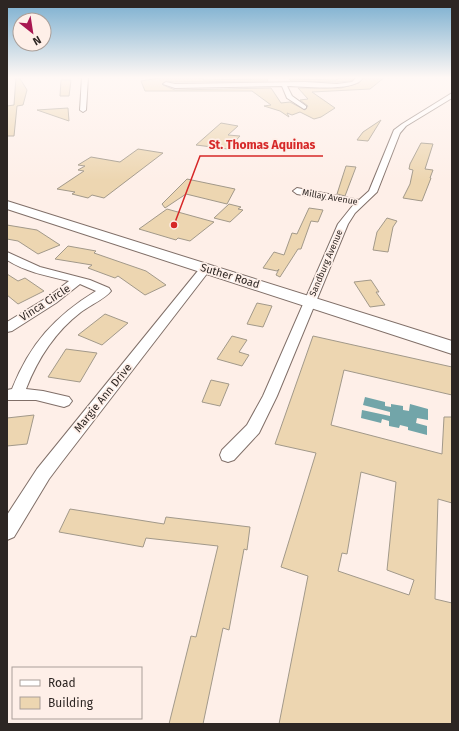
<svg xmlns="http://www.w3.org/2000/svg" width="459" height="731" viewBox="0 0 459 731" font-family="'Fira Sans',sans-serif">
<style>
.water{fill:#72a5a9}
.building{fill:#edd6b1;stroke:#a2998a;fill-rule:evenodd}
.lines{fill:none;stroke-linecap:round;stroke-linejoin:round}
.street-casing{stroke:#806f68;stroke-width:2}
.secondary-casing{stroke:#806f68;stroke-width:2}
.street{fill:#fff;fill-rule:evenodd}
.secondary{fill:#fff;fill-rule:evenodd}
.labels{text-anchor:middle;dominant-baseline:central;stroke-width:3.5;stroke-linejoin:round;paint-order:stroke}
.far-street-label{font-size:9px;fill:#2d2623;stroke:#feefe8}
.street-label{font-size:11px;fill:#2d2623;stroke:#feefe8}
.leader{fill:none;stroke:#d62828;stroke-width:1.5}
.callout-dot{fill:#d62828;stroke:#feefe8;stroke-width:1.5}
.callout-label{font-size:12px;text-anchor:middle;font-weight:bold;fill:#d62828;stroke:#feefe8;stroke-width:3.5;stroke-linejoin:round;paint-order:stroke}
</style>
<rect width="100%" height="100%" fill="#feefe8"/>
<polygon class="water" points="365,397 385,402 385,406 391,407 391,404 403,406 403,410 409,411 410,404 428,409 428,420 417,418 416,423 427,426 427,435 408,430 408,427 400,425 399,428 389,426 389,421 382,419 381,423 361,418 362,410 390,416 390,412 363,405"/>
<g class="building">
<polygon points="16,77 19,77 27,90 23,105 17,106 14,136 7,136 7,106 14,105"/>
<polygon points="166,77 203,78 203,80 267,79 268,81 175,82 166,81 162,84 163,85 175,90 271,88 281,103 290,102 305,110 308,106 300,100 308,99 298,88 341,88 359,83 364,77 385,77 370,89 312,92 335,108 321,117 314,119 300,112 292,115 287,113 289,117 280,111 264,106 271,105 252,91 145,91 141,81"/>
<polygon points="341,77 354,77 351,81 337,82 291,81 289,79 336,80"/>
<polygon points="61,80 71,80 69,96 60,96"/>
<polygon points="68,108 69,121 37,110"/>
<polygon points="381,120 368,141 357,140 363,132"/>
<polygon points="221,123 238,126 228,135 240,136 228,149 196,145"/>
<polygon points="421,143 433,144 425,169 433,170 430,178 431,178 422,201 403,198 410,184 413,170 409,169 410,164"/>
<polygon points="138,149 163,153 104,198 92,195 88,198 72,194 75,192 57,189 84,171 78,170 85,166 78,165 91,157 120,162"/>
<polygon points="346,166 356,167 345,196 337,194"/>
<polygon points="187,179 235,189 227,204 186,194 165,208 162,204"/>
<polygon points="229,204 241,207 238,209 243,210 230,222 214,218"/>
<polygon points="309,208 323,210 318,222 311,221 301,249 298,249 280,277 276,275 279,269 277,271 263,268 274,252 284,255 292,233 297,234"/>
<polygon points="167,209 214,222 190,241 178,238 176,240 139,229"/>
<polygon points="387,218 397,221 393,227 388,252 373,250 377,232"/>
<polygon points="7,225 37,230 60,245 38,254 18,241 7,239"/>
<polygon points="68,246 96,251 94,253 146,271 166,285 145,295 118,276 115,278 88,268 92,265 55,259"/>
<polygon points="7,274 18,281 25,278 44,291 18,304 7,295"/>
<polygon points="371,280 379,292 376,292 385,305 370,307 354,282"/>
<polygon points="257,303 272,306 263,327 247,324"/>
<polygon points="105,314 128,323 102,345 78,335"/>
<polygon points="232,336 247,340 239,352 249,355 242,366 217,359"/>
<path d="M313,336L452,367V395L344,370L331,425L442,454L444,417H452V503L438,499L435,599L452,603V724H279L308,576L281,567L316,453L275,444ZM361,472L396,482L387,570L414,580L409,595L338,571L342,553L347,554Z"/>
<polygon points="66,349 97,353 80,382 48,377"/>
<polygon points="211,380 229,384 220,406 202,402"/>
<polygon points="34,415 27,444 7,446 7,418"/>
<polygon points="70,509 164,524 166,517 250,527 247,550 244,549 229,630 223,628 203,724 169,724 191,636 196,637 218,546 146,538 143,547 59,532"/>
</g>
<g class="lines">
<defs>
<g id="street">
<polygon points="82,77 88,77 86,110 83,112 80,110"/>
<path d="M357,77H363C357,93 302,86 287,86L292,96L306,106V108L304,109L287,98L282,86L175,88L163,84L166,82L175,84L305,82L337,84L352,82Z"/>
<polygon points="452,93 452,98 406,126 400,133 377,192 355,213 348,224 277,396 259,433 234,460 228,462 222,460 220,455 222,450 247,425 263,396 338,224 354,204 297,194 293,191 297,188 359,200 369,191 394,130 402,124"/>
<path d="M7,252L40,267L90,280L109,288L111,291C106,298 89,306 81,312C55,332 38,358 26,389L43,391L69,397L72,401L69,405L64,407L36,400H7V390L12,389C30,344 55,316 96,291L80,284L56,303L12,331L7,332V322L48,297L69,281C47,276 26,272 7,260Z"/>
<polygon points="205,266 211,269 209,271 61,463 49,479 14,537 7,540 7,515 37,469 201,267"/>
</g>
<polygon id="secondary" points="7,201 452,341 452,354 7,209"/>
</defs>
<use href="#street" class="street-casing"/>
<use href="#secondary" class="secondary-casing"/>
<use href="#street" class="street"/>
<use href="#secondary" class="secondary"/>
</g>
<linearGradient id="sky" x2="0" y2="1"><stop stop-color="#79aecf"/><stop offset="0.43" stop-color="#fff8f5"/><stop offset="1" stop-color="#fff8f5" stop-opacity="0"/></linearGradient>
<rect width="459" height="180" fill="url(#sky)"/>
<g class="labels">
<g class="far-street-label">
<text transform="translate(330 197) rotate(10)">Millay Avenue</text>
<text transform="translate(326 263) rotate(-67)">Sandburg Avenue</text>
</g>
<g class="street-label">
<text transform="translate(230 276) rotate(17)">Suther Road</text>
<text transform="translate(45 303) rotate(-33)">Vinca Circle</text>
<text transform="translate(103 398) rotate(-51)">Margie Ann Drive</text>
</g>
</g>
<path class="leader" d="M174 225L200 156H323"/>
<circle class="callout-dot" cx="174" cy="225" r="4"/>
<g class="callout-label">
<text x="262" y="149">St. Thomas Aquinas</text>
</g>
<rect width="459" height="731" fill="none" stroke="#2d2623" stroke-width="16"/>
<rect x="12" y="667" width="130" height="52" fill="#feefe8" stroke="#aa9f99"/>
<rect x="20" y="680" width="20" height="6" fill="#ffffff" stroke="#aa9f99"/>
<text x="48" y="687" font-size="12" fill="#2d2623">Road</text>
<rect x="20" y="697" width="20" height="12" fill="#edd6b1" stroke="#aa9f99"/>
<text x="48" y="707" font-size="12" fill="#2d2623">Building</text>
<g transform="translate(32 32) rotate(150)"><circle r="19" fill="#feefe8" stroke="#aa9f99"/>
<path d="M0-3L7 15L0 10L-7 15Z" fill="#a81751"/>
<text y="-6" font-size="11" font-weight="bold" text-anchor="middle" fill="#2d2623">N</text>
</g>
</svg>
